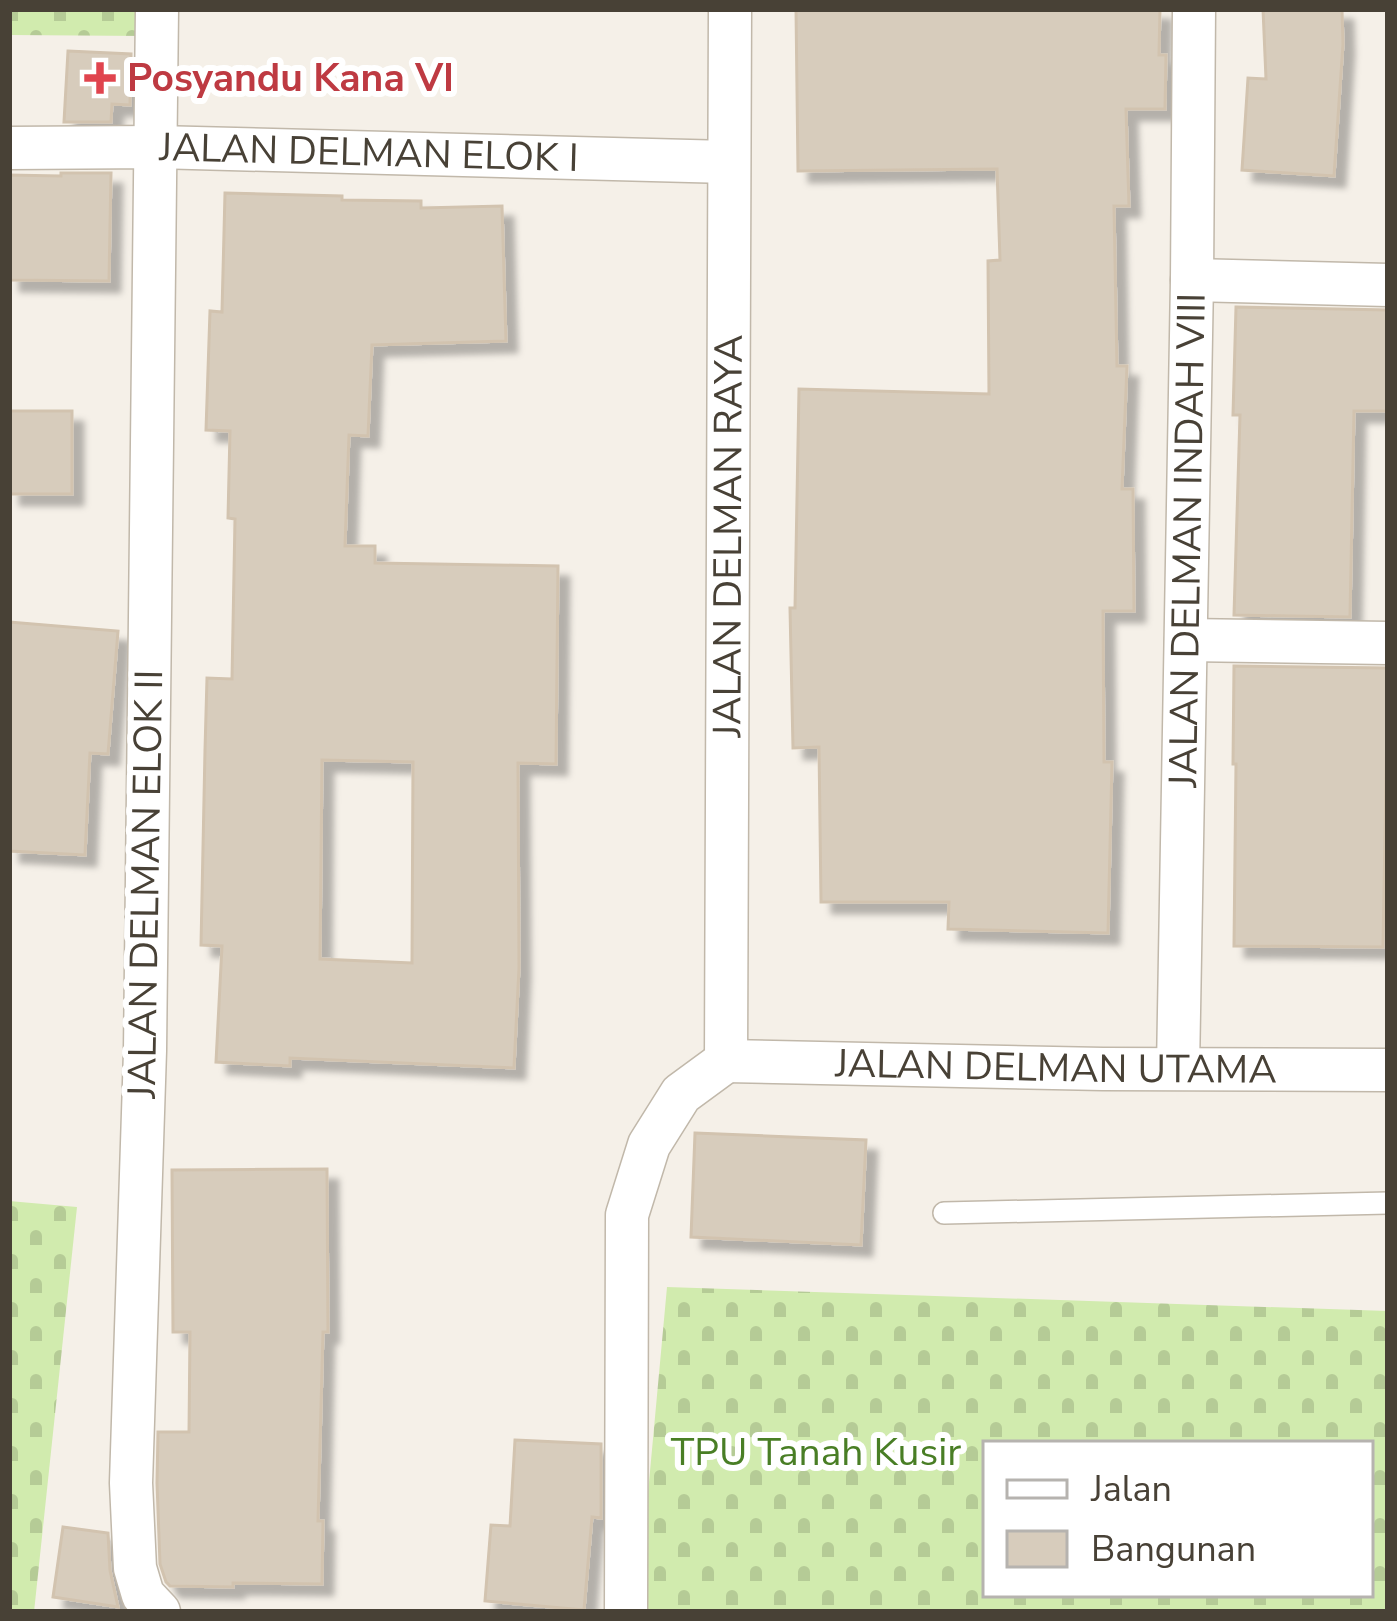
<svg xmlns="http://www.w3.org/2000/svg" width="1397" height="1621" viewBox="0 0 1397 1621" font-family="'Nunito Sans',sans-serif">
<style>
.cemetery{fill:url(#cemetery-stones);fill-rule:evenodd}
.building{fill:#d7ccbc;stroke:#d2c3af;stroke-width:3;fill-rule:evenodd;filter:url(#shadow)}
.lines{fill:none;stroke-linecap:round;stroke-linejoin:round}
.lane-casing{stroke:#c1b8aa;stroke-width:24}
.street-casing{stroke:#c1b8aa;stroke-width:45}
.lane{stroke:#fff;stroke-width:21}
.street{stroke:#fff;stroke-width:42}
.health-dot{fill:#e0444e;stroke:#fff;stroke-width:4.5}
.labels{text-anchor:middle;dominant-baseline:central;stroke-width:12;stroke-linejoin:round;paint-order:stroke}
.health-label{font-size:39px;font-weight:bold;fill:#be3a42;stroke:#fff;text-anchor:start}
.street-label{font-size:39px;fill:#484136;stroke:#fff}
.park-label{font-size:39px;fill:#497e25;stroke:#fff}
</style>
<defs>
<pattern id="cemetery-stones" width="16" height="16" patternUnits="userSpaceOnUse" patternTransform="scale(3)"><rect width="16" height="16" fill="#d1ebae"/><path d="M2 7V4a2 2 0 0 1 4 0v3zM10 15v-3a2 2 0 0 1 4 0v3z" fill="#b5cb96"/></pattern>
<filter id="shadow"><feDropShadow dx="11" dy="11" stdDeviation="3" flood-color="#0004"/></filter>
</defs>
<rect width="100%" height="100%" fill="#f5f0e8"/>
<g class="cemetery">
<polygon points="9,9 146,9 146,36 9,35"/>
<polygon points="9,1201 77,1207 34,1612 9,1612"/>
<path d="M667,1287L1388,1311V1612H637ZM986,1444H1370V1594H986Z"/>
</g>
<g class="building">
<polygon points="796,9 1160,9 1159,55 1166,55 1165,109 1126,109 1129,206 1114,206 1117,366 1127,366 1122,489 1133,489 1134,611 1103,611 1104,762 1112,762 1108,933 948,929 949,902 821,902 819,747 793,748 790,608 795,608 799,389 989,394 988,261 1000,260 997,169 798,171"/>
<polygon points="1263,9 1342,9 1343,44 1334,176 1242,170 1248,78 1266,79"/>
<polygon points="68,51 131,54 130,105 112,104 111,122 64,122"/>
<polygon points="61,173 111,173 109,281 9,280 9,175 61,176"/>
<path d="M225,193L342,196V200L421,201V208L502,206L506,341L372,345L368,436L349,435L345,546H375V563L558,566L556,764L518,763L519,968L514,1068L290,1058V1066L216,1062L222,946L201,945L205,750L207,678L232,679L235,519L228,518L230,431L206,430L210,311L222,312ZM322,760L413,762L412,963L320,959Z"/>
<polygon points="1236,307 1388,310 1388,411 1354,411 1350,617 1234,615 1240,415 1233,415"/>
<rect x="9" y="411" width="63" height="83"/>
<polygon points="9,622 118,631 108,754 90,753 85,855 9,851"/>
<polygon points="1234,666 1388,668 1383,947 1234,946 1236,764 1233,764"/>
<polygon points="695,1133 866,1140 861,1245 691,1237"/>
<polygon points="327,1169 328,1332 323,1332 318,1521 323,1521 322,1584 233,1583 233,1587 170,1586 166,1582 160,1564 157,1483 158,1432 189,1432 190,1332 173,1332 172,1170"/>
<polygon points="515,1440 601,1444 601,1518 592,1517 584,1610 485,1601 491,1525 510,1526"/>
<polygon points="63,1527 108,1533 110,1570 118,1607 53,1597"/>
</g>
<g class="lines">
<defs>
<polyline id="lane" points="944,1213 1388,1203"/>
<g id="street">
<polyline points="157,9 145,1051 131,1483 135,1568 143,1595 159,1612"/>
<path id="s1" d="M9,148L156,147L728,162"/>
<polyline points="1192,280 1388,285"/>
<polyline points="1186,640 1388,643"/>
<path id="s2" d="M726,1061L730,9"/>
<path id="s3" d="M726,1061L1103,1069L1388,1070"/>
<path id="s4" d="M1178,1068L1192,280L1194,9"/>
<polyline points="626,1612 627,1215 649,1145 681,1094 726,1061"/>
</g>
</defs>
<use href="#lane" class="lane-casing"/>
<use href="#street" class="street-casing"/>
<use href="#lane" class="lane"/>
<use href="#street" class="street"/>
</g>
<path class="health-dot" d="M94 60h12v12h12v12h-12v12h-12v-12h-12v-12h12z"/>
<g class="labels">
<g class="health-label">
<text x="127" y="78">Posyandu Kana VI</text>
</g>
<g class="street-label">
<text stroke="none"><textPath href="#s1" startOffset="360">JALAN DELMAN ELOK I</textPath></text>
<text stroke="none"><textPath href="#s2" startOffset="525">JALAN DELMAN RAYA</textPath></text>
<text stroke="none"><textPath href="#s4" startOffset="528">JALAN DELMAN INDAH VIII</textPath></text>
<text transform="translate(146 884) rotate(-89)">JALAN DELMAN ELOK II</text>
<text stroke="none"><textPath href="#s3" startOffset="330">JALAN DELMAN UTAMA</textPath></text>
</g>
<g class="park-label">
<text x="816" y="1452">TPU Tanah Kusir</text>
</g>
</g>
<rect width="1397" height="1621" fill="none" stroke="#484136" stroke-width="24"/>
<rect x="983" y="1441" width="390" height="156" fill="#ffffff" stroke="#b6b3af" stroke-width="3"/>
<rect x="1007" y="1480" width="60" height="18" fill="#ffffff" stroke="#b6b3af" stroke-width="3"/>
<text x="1091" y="1501" font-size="36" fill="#484136">Jalan</text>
<rect x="1007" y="1531" width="60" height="36" fill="#d7ccbc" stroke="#b6b3af" stroke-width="3"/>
<text x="1091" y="1561" font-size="36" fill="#484136">Bangunan</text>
</svg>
